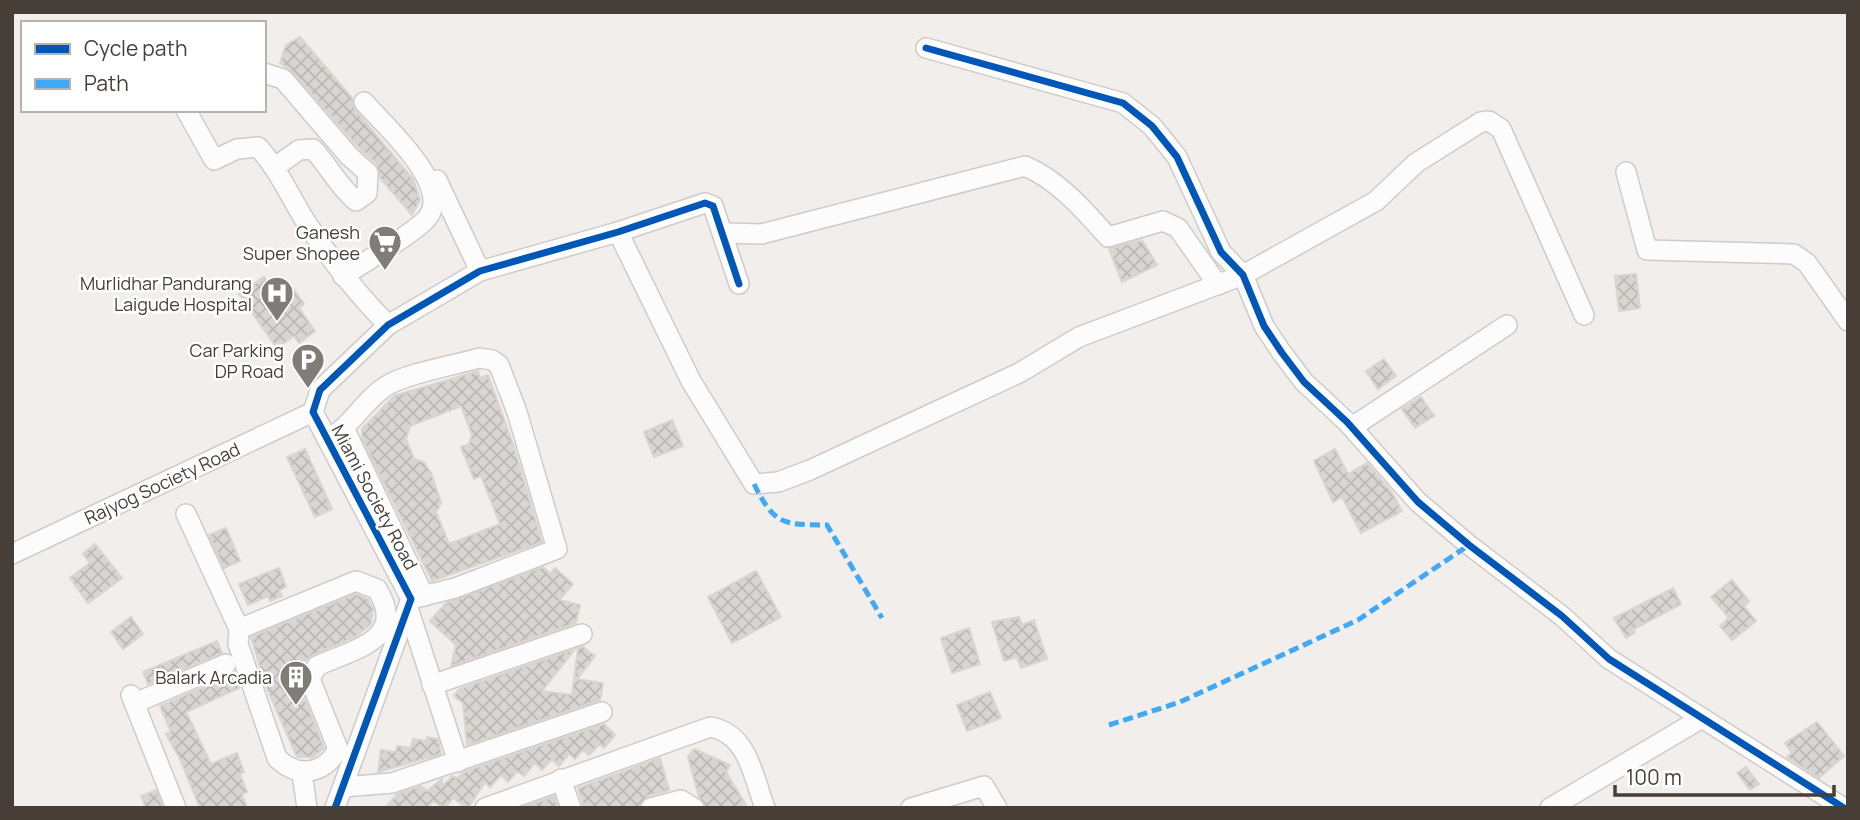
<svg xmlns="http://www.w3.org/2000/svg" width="1860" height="820" viewBox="0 0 1860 820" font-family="Manrope,sans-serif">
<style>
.building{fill:url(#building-cross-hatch);stroke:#d9d5d1;stroke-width:2;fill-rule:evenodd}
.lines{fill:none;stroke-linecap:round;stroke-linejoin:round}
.minor-casing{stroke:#cfcbc8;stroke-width:22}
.minor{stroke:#fdfcfc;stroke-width:19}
.quiet{stroke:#3fa9f5;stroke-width:5;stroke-dasharray:10 5;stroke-linecap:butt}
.cycleway-casing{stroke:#fff;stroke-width:11}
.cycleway{stroke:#0057b8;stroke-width:7}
.labels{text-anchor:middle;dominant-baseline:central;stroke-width:5;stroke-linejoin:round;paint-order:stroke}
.poi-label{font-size:18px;fill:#473e37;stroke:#fff;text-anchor:end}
.street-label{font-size:18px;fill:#473e37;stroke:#fff}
</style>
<defs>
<pattern id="building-cross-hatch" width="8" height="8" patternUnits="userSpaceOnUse" patternTransform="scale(1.75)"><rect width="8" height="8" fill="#d9d5d2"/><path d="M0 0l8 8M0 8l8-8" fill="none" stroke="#bcb8b5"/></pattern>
</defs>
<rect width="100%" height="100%" fill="#f1eeeb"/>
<g class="building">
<polygon points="300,37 352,98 355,110 413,179 420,200 412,215 380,178 377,164 358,147 292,71 280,63 286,45"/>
<polygon points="1142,240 1157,265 1122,282 1109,249"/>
<polygon points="1636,274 1640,308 1619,311 1615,276"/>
<polygon points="264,277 278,297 292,287 304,304 299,308 315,331 299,343 294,336 277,348 239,294"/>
<polygon points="1384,359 1396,376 1378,389 1366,371"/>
<path d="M478,371L480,378L488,375L514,447L542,542L432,581L362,438V429L394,396ZM461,406L472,435L469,444L461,447L474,479L481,476L500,524L449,544L436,512L441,503L431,473L424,462L414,459L406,439L410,426Z"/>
<polygon points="1421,397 1434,416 1415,428 1402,409"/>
<polygon points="672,420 683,446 654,457 644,432"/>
<polygon points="305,449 332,509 315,517 287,457"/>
<polygon points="1335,449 1348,474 1367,463 1391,491 1402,511 1361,533 1342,497 1333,502 1314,461"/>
<polygon points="226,528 240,561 224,568 209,535"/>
<polygon points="95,544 122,578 88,603 70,578 90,563 83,554"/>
<polygon points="543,567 550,574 555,568 573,584 559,600 580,605 576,623 451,666 456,645 430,621 446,603"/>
<polygon points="279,568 286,587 279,590 282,596 270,601 268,596 248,605 239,584"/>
<polygon points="756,571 781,617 732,643 708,597"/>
<polygon points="1732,580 1749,601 1744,606 1756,621 1732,640 1720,626 1729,618 1711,597"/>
<polygon points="1673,588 1681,604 1634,629 1635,632 1626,638 1614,618"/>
<polygon points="356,594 368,599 373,609 371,624 355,637 312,655 299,666 299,684 324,748 313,757 297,757 265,684 251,637"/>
<polygon points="131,617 143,634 123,649 111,632"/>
<polygon points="1019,617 1022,625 1034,620 1047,659 1021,668 1017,657 1004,661 992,622"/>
<polygon points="969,628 980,664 952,673 941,638"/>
<polygon points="217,641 222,653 148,684 143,672"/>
<polygon points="583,647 595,656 577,679 603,683 600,700 467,745 463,703 454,696 459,689 575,649 542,691 572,695 578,648"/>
<polygon points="233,674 239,688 186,712 211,764 237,753 244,772 240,774 247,792 242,794 247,808 200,808 180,759 166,734 171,732 160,706"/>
<polygon points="990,692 1001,718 967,731 957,705"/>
<polygon points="1817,722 1844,756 1819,778 1787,757 1792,753 1785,743"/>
<polygon points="604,724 615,735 604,748 600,744 589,755 583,750 575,759 569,754 559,766 552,759 542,770 535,763 524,776 517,771 508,782 501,775 490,787 485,782 468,808 453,798 445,808 433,801 427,808 385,808 397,794 421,786 427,791 442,779 442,787 452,776 457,778 466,771"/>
<polygon points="427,737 438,739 441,754 378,772 381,750 396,752 397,746 411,748 413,739 426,741"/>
<polygon points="694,749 730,765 726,772 746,805 740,808 706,808 699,797 688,757"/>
<polygon points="660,758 669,790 647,796 639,808 584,808 578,788"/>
<polygon points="1746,767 1759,784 1750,790 1737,773"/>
<polygon points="156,790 163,808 146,808 141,796"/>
<polygon points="554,796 558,808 522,808"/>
</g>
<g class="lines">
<defs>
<g id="minor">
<polyline points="926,48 1123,103 1152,126 1177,157 1221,252 1243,275 1264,326 1282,353 1304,382 1347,422 1418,502 1469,545 1562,616 1609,659 1844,808"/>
<path d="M264,73L283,79L349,156L368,173L367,193L356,201C339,187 328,165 313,149L299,150L275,167"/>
<path d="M186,110L214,160L237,149L258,147C278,169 289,194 304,219C329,258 356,293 388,325"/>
<polyline points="1626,172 1647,250 1794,254 1807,263 1848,321"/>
<polyline points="437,180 480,271"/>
<polyline points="618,232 691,381 754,484 778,482 810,470 1019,373 1079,337 1243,275 1376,201 1416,163 1481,122 1489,121 1501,129 1584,315"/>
<path d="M725,233L761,234L1025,166C1058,180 1084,210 1108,237L1163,221L1178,228L1218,285"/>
<path d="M343,276C360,265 419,230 428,217C452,185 385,126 364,102"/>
<polyline points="1352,427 1507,325"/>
<polyline points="345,430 424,596"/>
<path d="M327,439C352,427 364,399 388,385C408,373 455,365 479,358L492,360L499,365L517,412L557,549L455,588L411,599"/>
<path d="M186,514L239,629L238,644L277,758C297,778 324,775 338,749L310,679L317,666C354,649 408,640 377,589L356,581L239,629"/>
<polyline points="12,554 313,412"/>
<polyline points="408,608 458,762"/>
<polyline points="432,685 582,634"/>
<polyline points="131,695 176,808"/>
<polyline points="135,703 226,664"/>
<polyline points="302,773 307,808"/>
<polyline points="561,779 571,808"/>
<polyline points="343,787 392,783 602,712"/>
<polyline points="335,808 411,599 313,412 320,390 388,325 480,271 618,232 705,203 713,206 739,284"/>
<path d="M485,808L710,727C748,733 753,776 765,808"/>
<polyline points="651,808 681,800 694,808"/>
<polyline points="911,808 984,786 997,808"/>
<polyline points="1550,808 1702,718"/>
</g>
</defs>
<use href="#minor" class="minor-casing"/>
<use href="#minor" class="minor"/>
<g class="quiet">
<path d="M754,484C774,524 782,525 827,525L882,618"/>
<polyline points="1109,725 1180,702 1358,620 1469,545"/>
</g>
<defs>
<g id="cycleway">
<polyline points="926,48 1123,103 1152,126 1177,157 1221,252 1243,275 1264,326 1282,353 1304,382 1347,422 1418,502 1469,545 1562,616 1609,659 1844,808"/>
<polyline points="335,808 411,599 313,412 320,390 388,325 480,271 618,232 705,203 713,206 739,284"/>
</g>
</defs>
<use href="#cycleway" class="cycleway-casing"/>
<use href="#cycleway" class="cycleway"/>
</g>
<defs>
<symbol id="supermarket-pin" viewBox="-11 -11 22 30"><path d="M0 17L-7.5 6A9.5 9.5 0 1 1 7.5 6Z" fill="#827c76" stroke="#fff"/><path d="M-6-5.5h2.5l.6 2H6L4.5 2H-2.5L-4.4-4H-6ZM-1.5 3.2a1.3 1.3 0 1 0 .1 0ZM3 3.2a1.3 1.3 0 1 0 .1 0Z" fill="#fff"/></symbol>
<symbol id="hospital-pin" viewBox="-11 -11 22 30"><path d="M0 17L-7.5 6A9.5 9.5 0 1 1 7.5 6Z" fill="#827c76" stroke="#fff"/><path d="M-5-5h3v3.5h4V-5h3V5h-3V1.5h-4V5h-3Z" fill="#fff"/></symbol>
<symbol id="parking-pin" viewBox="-11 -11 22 30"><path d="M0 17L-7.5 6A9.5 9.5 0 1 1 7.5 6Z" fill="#827c76" stroke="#fff"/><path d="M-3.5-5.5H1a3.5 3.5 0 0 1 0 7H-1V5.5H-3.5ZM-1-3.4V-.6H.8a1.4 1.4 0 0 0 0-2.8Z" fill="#fff"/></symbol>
<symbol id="building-pin" viewBox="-11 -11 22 30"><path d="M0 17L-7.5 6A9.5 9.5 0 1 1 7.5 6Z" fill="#827c76" stroke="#fff"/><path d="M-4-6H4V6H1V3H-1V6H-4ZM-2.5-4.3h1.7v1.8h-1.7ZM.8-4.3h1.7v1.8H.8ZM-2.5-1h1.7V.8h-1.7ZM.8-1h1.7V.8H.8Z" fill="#fff"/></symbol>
</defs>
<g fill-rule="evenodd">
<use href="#supermarket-pin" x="366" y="223" width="38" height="52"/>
<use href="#hospital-pin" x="258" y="274" width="38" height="52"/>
<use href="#parking-pin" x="289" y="341" width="38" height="52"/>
<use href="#building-pin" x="277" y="658" width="38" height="52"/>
</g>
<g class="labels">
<g class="poi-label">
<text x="360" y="232">Ganesh<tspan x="360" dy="21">Super Shopee</tspan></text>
<text x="252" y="283">Murlidhar Pandurang<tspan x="252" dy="21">Laigude Hospital</tspan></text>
<text x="284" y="350">Car Parking<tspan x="284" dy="21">DP Road</tspan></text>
<text x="272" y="677">Balark Arcadia</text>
</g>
<g class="street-label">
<text transform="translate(162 483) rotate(-25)">Rajyog Society Road</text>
<text transform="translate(375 497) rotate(62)">Miami Society Road</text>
</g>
</g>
<rect width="1860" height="820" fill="none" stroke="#473e37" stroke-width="28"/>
<rect x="21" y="21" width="245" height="91" fill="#ffffff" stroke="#b5b2af" stroke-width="2"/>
<rect x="35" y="44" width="35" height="10" fill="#0057b8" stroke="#b5b2af" stroke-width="2"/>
<text x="84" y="56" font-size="21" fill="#473e37">Cycle path</text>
<rect x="35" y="79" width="35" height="10" fill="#3fa9f5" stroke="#b5b2af" stroke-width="2"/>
<text x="84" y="91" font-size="21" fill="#473e37">Path</text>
<path d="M1615 785v10h219v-10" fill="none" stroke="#473e37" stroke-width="3.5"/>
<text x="1626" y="785" font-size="21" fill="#473e37" stroke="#ffffff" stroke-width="5" paint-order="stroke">100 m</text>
</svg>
